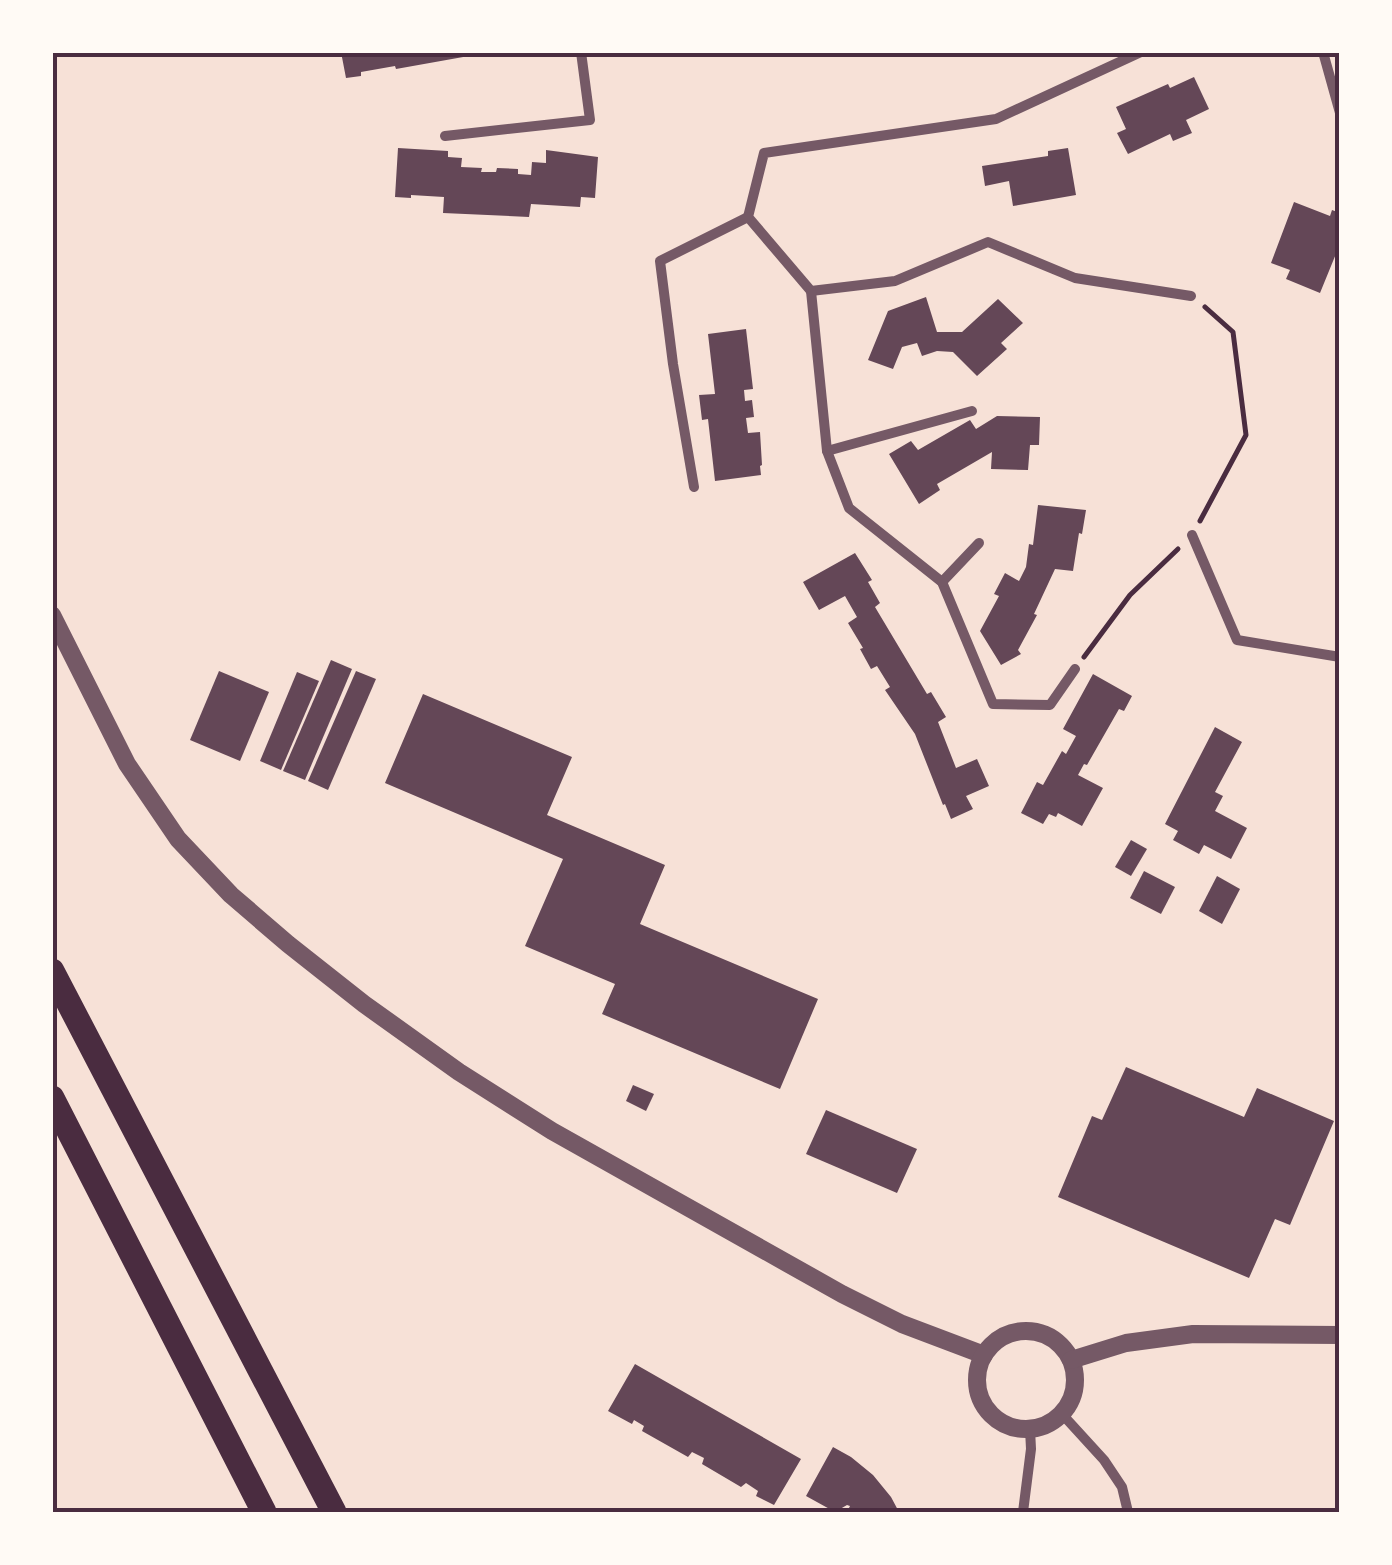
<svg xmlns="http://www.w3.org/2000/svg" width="1392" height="1565" viewBox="0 0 1392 1565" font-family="'PT Sans',sans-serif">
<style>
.building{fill:#644757}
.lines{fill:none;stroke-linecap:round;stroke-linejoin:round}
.path{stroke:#4a2c40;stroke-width:5}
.minor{stroke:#755966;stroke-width:10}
.tertiary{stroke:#755966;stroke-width:18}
.motorway{stroke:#4a2c40;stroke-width:25}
.neatline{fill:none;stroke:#4a2c40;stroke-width:4}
</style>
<rect width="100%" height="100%" fill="#f7e1d7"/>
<g class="building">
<polygon points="341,52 480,52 480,54 396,69 395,66 361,72 361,76 346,78"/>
<polygon points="1194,77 1209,109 1186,120 1192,133 1173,141 1170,134 1128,154 1117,133 1126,129 1116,107 1168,84 1170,88"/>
<polygon points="398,148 448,151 448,157 462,158 461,167 482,168 481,172 496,172 497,168 518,169 518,174 531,175 532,162 546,163 546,150 598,157 595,198 581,197 580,207 531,204 529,217 443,213 444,197 411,195 411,198 395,197"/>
<polygon points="1068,148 1076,195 1013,206 1009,181 985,186 982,166 1048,156 1048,151"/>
<polygon points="1294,202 1330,216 1332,210 1340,213 1340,244 1320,293 1286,279 1290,270 1271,263"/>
<polygon points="926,297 937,332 962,332 998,299 1023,323 1001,343 1007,349 977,376 953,352 937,351 922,356 917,343 902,347 893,369 868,360 888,311"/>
<polygon points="746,329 753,389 744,390 745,401 752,400 754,417 746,418 748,433 760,432 762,465 760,466 761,475 715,481 708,419 702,420 699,395 715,394 708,334"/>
<polygon points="997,416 1040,417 1039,445 1030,445 1028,470 991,469 992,452 937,484 940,490 919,504 889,454 911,441 918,450 970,420 976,429"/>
<polygon points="1038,505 1086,510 1082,534 1079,533 1073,571 1055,569 1034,614 1037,615 1018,650 1021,654 1001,665 980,631 999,596 994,594 1005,573 1019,581 1026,567 1029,544 1033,545"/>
<polygon points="855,553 872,580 868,582 880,603 875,607 927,694 931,692 946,717 938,722 956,768 977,759 989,786 966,796 973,809 951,819 945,804 943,805 915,734 885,690 890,687 877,666 871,669 860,649 863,648 848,623 857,617 845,596 819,610 803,582"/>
<polygon points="331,660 352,669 305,780 283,771"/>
<polygon points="219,671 269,692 240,761 190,740"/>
<polygon points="356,671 376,679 328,790 308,781"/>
<polygon points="297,672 319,681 281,770 260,761"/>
<polygon points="1093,674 1132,696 1124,711 1119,709 1087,765 1084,764 1078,775 1103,788 1082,826 1058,813 1056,817 1049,814 1043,824 1021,813 1037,782 1043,785 1062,751 1066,754 1076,736 1063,729"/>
<polygon points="423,694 572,757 547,815 665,865 640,924 818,999 780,1089 602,1014 615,984 525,946 563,859 385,783"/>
<polygon points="1215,727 1242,742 1215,792 1223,796 1215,811 1247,828 1231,859 1204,845 1199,854 1173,840 1178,831 1165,824"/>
<polygon points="1131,840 1147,849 1131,876 1115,867"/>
<polygon points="1144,871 1175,887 1161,914 1130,898"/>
<polygon points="1217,876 1240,889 1222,924 1199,911"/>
<polygon points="1126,1067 1244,1117 1257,1088 1334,1121 1290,1225 1275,1219 1249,1278 1058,1197 1092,1116 1102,1120"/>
<polygon points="633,1085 654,1094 646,1111 626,1101"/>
<polygon points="826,1110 917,1149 897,1193 806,1154"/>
<polygon points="635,1364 801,1459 774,1505 756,1496 758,1491 746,1483 741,1487 702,1464 704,1458 692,1452 688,1457 642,1431 644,1426 634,1420 632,1424 608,1411"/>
<polygon points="833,1447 851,1457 873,1475 891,1497 899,1512 847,1512 850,1506 847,1505 835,1512 806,1496"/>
</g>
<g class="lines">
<g class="path">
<polyline points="1200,521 1246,435 1233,332 1205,307"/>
<polyline points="1084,657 1130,595 1178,549"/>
</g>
<g class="minor">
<polyline points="1141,52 996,119 764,153 748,217 811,291 895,281 988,242 1075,278 1191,296"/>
<polyline points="1323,52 1340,113"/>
<polyline points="445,136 590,120 581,52"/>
<polyline points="811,291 827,451 849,508 942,582 993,704 1050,705 1075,669"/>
<polyline points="827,451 972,411"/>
<polyline points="694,487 673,364 660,261 748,217"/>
<polyline points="1192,535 1237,640 1340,657"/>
<polyline points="942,582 979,543"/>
<polyline points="1062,1414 1104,1460 1122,1487 1128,1512"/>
<polyline points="1023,1512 1031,1449 1030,1429"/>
</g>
<g class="tertiary">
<polyline points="52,615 127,764 178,839 231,895 288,944 364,1004 459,1072 552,1131 842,1294 902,1324 984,1355"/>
<circle cx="1026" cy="1380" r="49"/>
<polyline points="1071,1360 1126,1343 1193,1334 1340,1335"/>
</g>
<g class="motorway">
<polyline points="52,971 334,1512"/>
<polyline points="52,1098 264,1512"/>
</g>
</g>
<rect width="1392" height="1565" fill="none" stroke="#fffaf5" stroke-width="110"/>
<rect x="55" y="55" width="1282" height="1455" class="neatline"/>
</svg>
